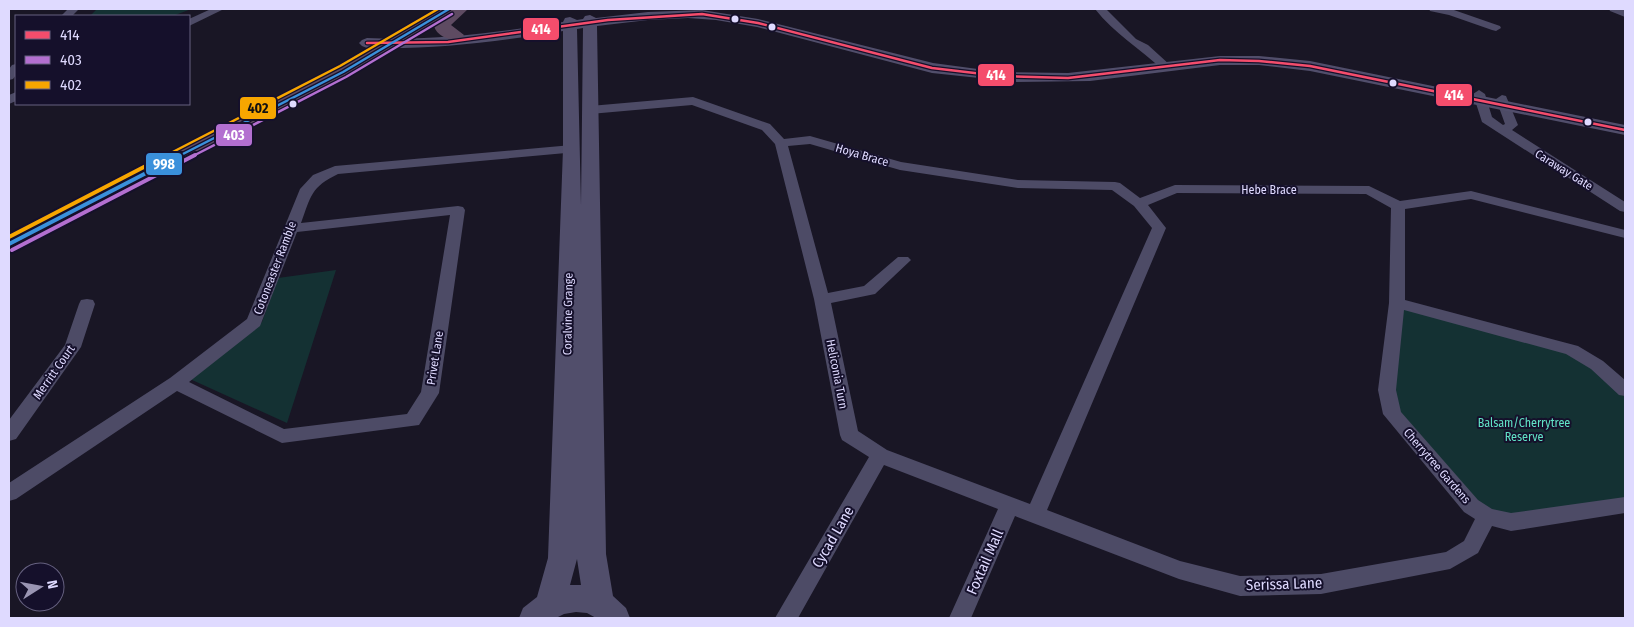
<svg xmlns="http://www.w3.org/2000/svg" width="1634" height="627" viewBox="0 0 1634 627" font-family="'Fira Sans Condensed',sans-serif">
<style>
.green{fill:#143133}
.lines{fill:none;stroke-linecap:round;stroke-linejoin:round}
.street{fill:#4d4b66;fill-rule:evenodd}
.secondary{fill:#514e6b;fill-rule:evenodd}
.highway{fill:#5e4b62;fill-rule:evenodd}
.bus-1-casing{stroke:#15102b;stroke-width:5}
.bus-2-far1-casing{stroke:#15102b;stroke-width:5}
.bus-2-casing{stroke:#15102b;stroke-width:8}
.bus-3-far1-casing{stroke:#15102b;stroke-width:5}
.bus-3-casing{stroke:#15102b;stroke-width:8}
.bus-4-far1-casing{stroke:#15102b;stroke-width:5}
.bus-4-casing{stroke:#15102b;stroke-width:8}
.bus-1{stroke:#f44d6c;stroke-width:2.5}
.bus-2-far1{stroke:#b36fd0;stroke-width:2.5}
.bus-2{stroke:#b36fd0;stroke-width:4}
.bus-3-far1{stroke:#f7a600;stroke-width:2.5}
.bus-3{stroke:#f7a600;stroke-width:4}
.bus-4-far1{stroke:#3a90db;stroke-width:2.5}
.bus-4{stroke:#3a90db;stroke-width:4}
.bus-dot{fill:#dfdaff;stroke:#15102b;stroke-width:2}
.labels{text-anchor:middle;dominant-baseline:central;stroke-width:4;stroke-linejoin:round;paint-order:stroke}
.street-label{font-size:12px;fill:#dfdaff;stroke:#15102b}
.park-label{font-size:12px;fill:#61e4c7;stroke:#15102b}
.near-street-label{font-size:15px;fill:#dfdaff;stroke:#15102b}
.line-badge{stroke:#15102b;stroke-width:2}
.badge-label{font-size:14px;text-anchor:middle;font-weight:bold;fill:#fff}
.pale-badge-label{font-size:14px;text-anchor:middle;font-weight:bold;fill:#111}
</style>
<rect width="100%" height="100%" fill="#191625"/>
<g class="green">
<polygon points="97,9 191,9 173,16 90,16"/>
<polygon points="336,270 287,423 190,379 262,322 278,278"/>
<polygon points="1397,303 1572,350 1597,365 1625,390 1625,505 1487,516 1392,414"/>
</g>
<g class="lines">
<g class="street">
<polygon points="68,9 79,9 72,16 61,16"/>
<polygon points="211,9 224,9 189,26 189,19"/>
<path d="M1095,9H1106L1136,39L1148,45L1170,65L1172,67L1170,69H1162C1140,49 1114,33 1095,9Z"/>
<polygon points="1429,9 1451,9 1500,26 1501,28 1496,31 1492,30 1449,15 1430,11"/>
<polygon points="1609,9 1625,10 1625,17 1610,11"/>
<polygon points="16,64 16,75 13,79 9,80 9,69 12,65"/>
<polygon points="1479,90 1485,94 1492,117 1503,125 1505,124 1496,99 1502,95 1506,96 1518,125 1512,130 1625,202 1625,212 1620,211 1482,122 1473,94"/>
<polygon points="16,92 16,101 9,104 9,95"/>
<path d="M693,97L770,124L784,139L810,136L901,162L1018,180L1115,182L1120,183L1140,198L1175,185L1369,186L1400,201L1471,191L1625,230V238L1471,199L1405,209V300L1578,346L1603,361L1625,380V396L1619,395L1591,369L1566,354L1404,310L1396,390L1401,412L1478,500L1492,509L1511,513L1625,497V513L1511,531L1492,526L1478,553L1450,569L1321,594L1240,596L1179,579L1015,516L971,618H949L998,509L884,465L798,618H775L869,457L842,440L840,435L814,299L775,144L762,130L692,105L590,114L584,110L590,106ZM810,144L900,170L1018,188L1112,190L1134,206L1152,228L1030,504L887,450L858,431L831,303L875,294L911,260L908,257H898L864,286L828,293L788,146ZM1177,193L1366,194L1391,208L1389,303L1378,390L1383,414L1464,512L1475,519L1464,541L1446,552L1321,574L1240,576L1180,561L1047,510L1166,228L1148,205Z"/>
<path d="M572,145L578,149L577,152L338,174C311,187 311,196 301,223L458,206L463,207L465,210L439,393L419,425L282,443L177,391L16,499L9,501V483L170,378L247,319L300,189L313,175L335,166ZM450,215L421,392L407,414L284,429L189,382L260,326L297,232Z"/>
<polygon points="87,299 93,300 95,304 81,347 16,439 9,441 9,420 65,345 79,304 81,300"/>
</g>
<path class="secondary" d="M702,10L758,19L933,63L1000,72L1068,73L1220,56H1259L1310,61L1625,125V135L1310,71L1259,65H1220L1090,81L1017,82L932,73L757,27L716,20L688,18L648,20L597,26L606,554L613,596L626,608L630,618H596L587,613L576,612L564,614L556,618H519L523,608L537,597L548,558L563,149V31C497,42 433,50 367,48L362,46L359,43L362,40L367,38C433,41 497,33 563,22L565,18L570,17L577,20L583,19L585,16L590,15L596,18L648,12ZM583,28L581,205L577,29ZM577,559L581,585H570Z"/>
<path class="highway" d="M437,9H468L451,25L464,35L461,39C451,41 437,37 434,26L350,76L18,249L9,252V234L336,67Z"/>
<defs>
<polyline id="bus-1" points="367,43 448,42 608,20 702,14 758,23 932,68 1000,76 1068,78 1220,60 1259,61 1310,66 1625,130"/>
<polyline id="bus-2-far1" points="193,156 346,77 452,14"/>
<polyline id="bus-2" points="12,250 195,155"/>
<polyline id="bus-3-far1" points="165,156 340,66 438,9"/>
<polyline id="bus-3" points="9,237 167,155"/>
<polyline id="bus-4-far1" points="179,156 343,72 449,9"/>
<polyline id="bus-4" points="9,244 181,155"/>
</defs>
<use href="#bus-1" class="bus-1-casing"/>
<use href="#bus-2-far1" class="bus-2-far1-casing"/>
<use href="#bus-2" class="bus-2-casing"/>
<use href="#bus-3-far1" class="bus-3-far1-casing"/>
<use href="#bus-3" class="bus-3-casing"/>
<use href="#bus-4-far1" class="bus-4-far1-casing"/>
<use href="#bus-4" class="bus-4-casing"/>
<use href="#bus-1" class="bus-1"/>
<use href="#bus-2-far1" class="bus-2-far1"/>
<use href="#bus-2" class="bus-2"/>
<use href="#bus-3-far1" class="bus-3-far1"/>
<use href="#bus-3" class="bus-3"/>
<use href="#bus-4-far1" class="bus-4-far1"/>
<use href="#bus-4" class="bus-4"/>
</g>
<g class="bus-dot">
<circle cx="735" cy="19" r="4.5"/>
<circle cx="772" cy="27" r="4.5"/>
<circle cx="1393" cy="83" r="4.5"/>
<circle cx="293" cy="104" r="4.5"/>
<circle cx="1588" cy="122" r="4.5"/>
</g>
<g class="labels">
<g class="street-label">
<text transform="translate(862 155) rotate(16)">Hoya Brace</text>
<text transform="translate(1564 170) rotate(32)">Caraway Gate</text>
<text x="1269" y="190">Hebe Brace</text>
<text transform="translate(275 268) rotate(-69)">Cotoneaster Ramble</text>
<text transform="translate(568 314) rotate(-89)">Coralvine Grange</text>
<text transform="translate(435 358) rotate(-81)">Privet Lane</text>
<text transform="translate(54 372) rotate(-55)">Merritt Court</text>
<text transform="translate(837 374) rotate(79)">Heliconia Turn</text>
<text transform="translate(1437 466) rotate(49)">Cherrytree Gardens</text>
</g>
<g class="park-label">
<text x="1524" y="423">Balsam/Cherrytree<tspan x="1524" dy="14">Reserve</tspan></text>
</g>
<g class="near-street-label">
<text transform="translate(833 537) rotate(-60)">Cycad Lane</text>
<text transform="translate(985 562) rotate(-66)">Foxtail Mall</text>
<text transform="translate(1284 584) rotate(-2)">Serissa Lane</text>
</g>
</g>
<g class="line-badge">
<rect x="522" y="17" width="38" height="24" rx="5" fill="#f44d6c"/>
<rect x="977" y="63" width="38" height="24" rx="5" fill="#f44d6c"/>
<rect x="1435" y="83" width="38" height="24" rx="5" fill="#f44d6c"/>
<rect x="239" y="96" width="38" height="24" rx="5" fill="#f7a600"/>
<rect x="215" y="123" width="38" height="24" rx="5" fill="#b36fd0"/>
<rect x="145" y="152" width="38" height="24" rx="5" fill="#3a90db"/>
</g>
<g class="badge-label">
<text x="541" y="34">414</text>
<text x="996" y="80">414</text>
<text x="1454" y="100">414</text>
<text x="234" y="140">403</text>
<text x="164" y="169">998</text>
</g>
<g class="pale-badge-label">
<text x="258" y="113">402</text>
</g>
<rect width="1634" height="627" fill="none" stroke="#dfdaff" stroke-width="20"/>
<rect x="15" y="15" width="175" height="90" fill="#15102b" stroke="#666180"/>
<rect x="25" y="31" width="25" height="8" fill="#f44d6c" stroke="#666180"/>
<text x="60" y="40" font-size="15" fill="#dfdaff">414</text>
<rect x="25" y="56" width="25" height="8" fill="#b36fd0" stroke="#666180"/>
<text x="60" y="65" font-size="15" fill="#dfdaff">403</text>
<rect x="25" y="81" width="25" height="8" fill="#f7a600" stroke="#666180"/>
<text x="60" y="90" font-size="15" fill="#dfdaff">402</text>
<g transform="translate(40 587) rotate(79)"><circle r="24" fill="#15102b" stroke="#666180"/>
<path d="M0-4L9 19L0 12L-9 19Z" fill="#9a95b3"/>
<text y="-8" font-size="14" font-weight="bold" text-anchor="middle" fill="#dfdaff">N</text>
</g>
</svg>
